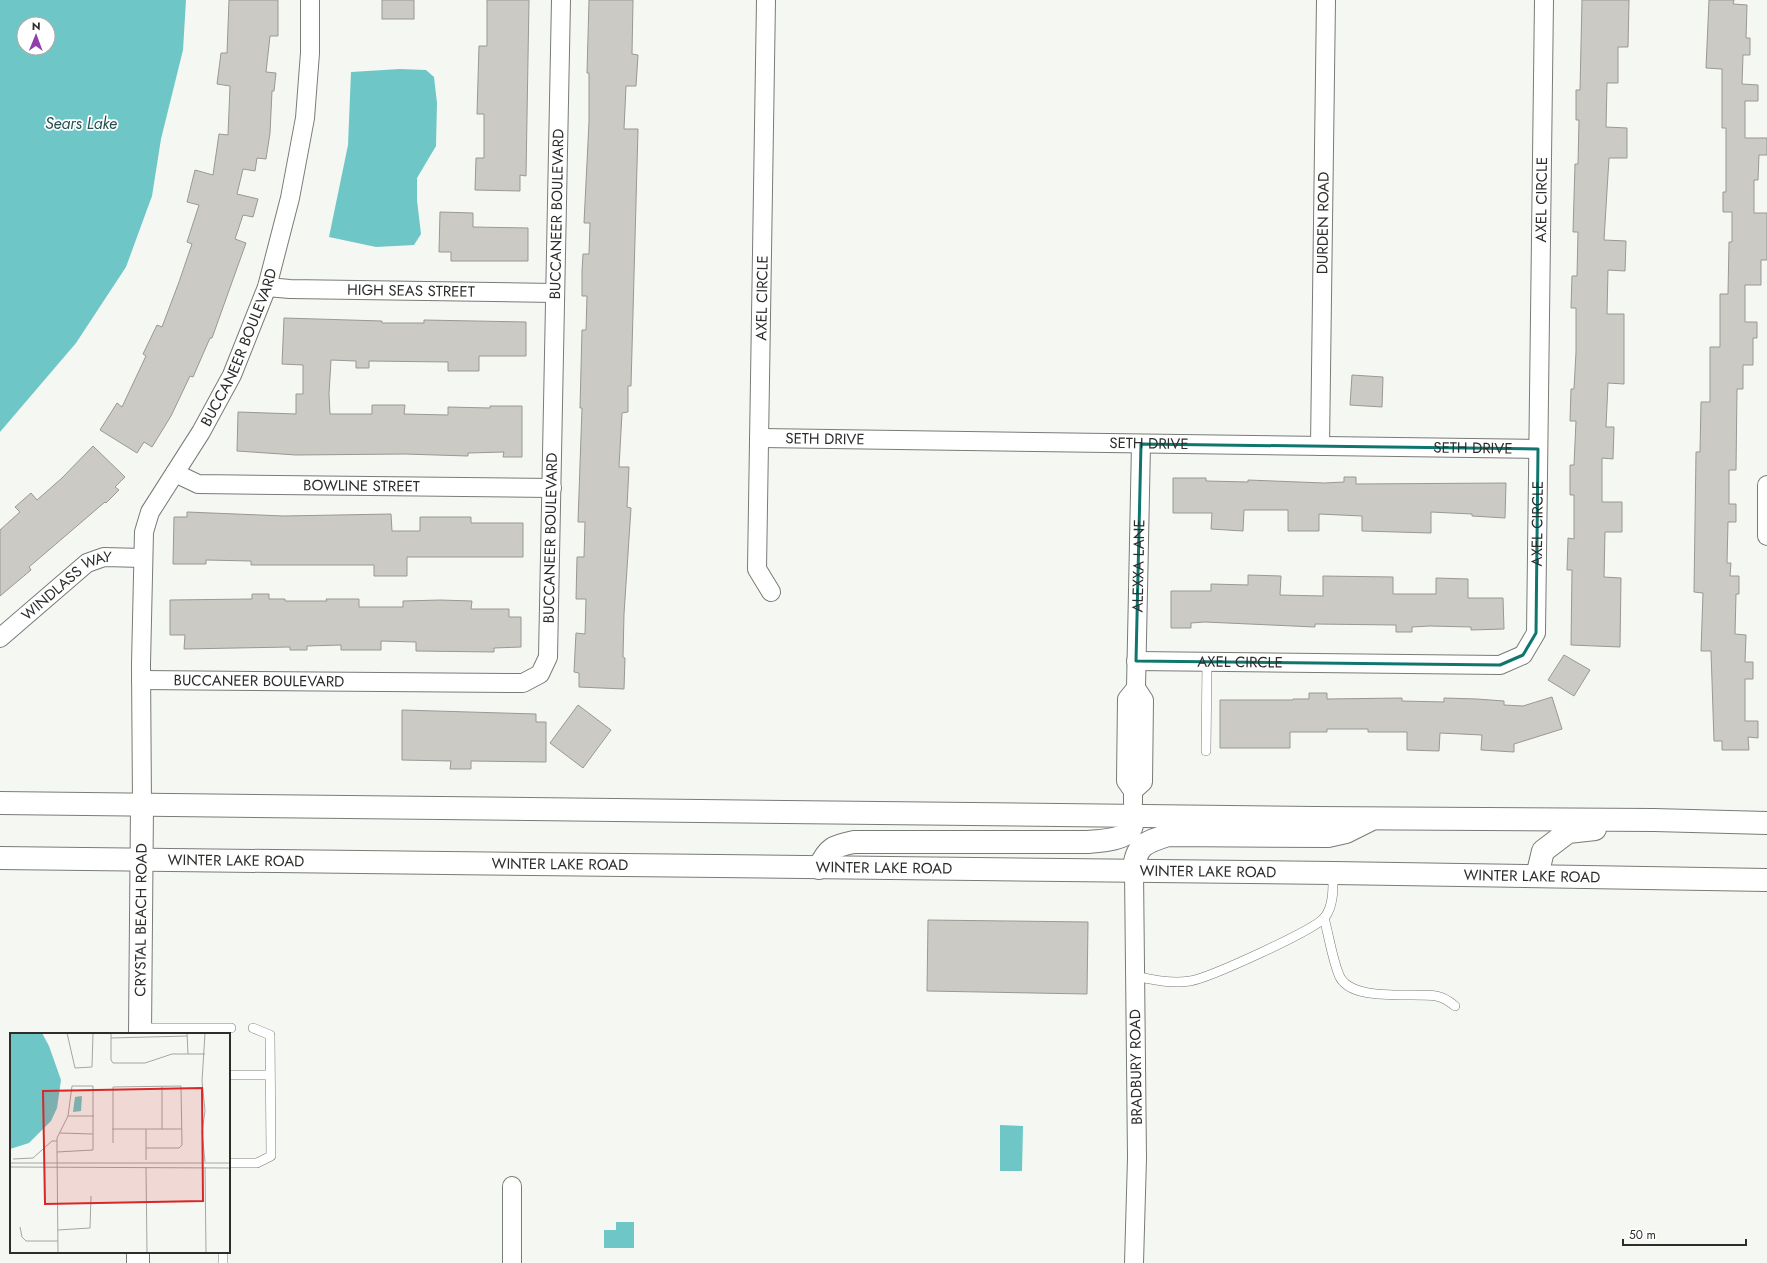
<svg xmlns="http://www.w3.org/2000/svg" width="1767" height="1263" viewBox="0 0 1767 1263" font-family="Jost,sans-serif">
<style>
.water{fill:#6ec7c6;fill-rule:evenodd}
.building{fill:#cccac5;stroke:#9a9894}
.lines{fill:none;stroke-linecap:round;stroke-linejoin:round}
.lane-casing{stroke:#797b77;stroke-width:10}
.street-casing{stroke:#797b77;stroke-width:20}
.secondary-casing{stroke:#797b77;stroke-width:24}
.primary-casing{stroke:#797b77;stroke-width:24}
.lane{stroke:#fff;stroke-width:9}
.street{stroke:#fff;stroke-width:18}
.secondary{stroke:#fff;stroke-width:22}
.primary{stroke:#fff;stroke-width:22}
.marked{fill:none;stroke:#0f766e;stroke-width:3;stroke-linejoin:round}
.labels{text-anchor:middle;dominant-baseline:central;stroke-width:3.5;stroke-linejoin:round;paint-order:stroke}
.street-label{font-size:15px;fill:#2d2d2c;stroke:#fff}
.water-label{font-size:16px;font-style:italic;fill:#26504f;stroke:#fff}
.inset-road{fill:none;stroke:#a5a6a3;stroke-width:1}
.view{fill:#d62828;fill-opacity:0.15;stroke:#d62828;stroke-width:2}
.inset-edge{fill:none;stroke:#2d2d2c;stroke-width:2}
</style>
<rect width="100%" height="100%" fill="#f5f7f2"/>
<g class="water">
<path d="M0,0H186L183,50L161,139L152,196L126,267L76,343L0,432ZM24,24H48V48H24Z"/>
<polygon points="400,69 426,70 434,77 437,103 436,146 417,178 417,200 421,234 414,245 376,247 329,237 348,145 351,72"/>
<polygon points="1000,1125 1023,1126 1022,1171 1000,1171"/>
<polygon points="616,1222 634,1222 634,1248 604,1248 604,1230 616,1230"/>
</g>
<g class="building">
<polygon points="229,0 278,0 278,36 270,36 266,72 276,73 274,91 272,91 270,133 266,159 257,158 255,171 243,169 237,194 258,199 253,217 243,215 235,239 246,243 212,338 210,338 193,377 190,376 171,416 152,447 144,442 137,453 100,430 117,403 122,407 146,356 143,354 157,325 162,327 179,282 192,244 187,242 199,205 187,202 195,170 213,175 219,134 228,135 230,86 217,84 221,53 227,53"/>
<rect x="382" y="0" width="32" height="19"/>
<polygon points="487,0 529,0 526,176 520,175 520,191 475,190 476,158 484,158 484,114 477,114 479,46 487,46"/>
<polygon points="589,0 633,0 632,54 638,55 636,86 626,86 624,129 638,129 631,386 628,386 628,412 622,413 619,467 629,467 627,507 631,508 624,614 623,657 625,658 624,689 579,687 579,673 574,672 576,633 585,634 586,599 576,599 577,557 584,557 585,522 578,522 582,408 580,408 582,330 586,330 587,296 582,296 582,271 583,254 589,254 590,223 584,223 589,122 589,73 587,73"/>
<polygon points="1582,0 1629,0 1628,47 1618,47 1618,83 1607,83 1606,127 1627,128 1627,158 1609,158 1604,240 1626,241 1625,271 1608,270 1607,314 1624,314 1624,384 1608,383 1606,427 1614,427 1613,459 1602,458 1602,502 1622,502 1622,532 1605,532 1604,577 1621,578 1620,647 1571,645 1572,570 1567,570 1568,538 1574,539 1574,495 1570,495 1570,465 1574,465 1576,421 1570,421 1571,389 1574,389 1576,352 1576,308 1571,308 1572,276 1577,276 1578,232 1573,232 1575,164 1578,164 1579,120 1576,120 1576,90 1580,90"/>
<polygon points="1709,0 1734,0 1733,4 1747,5 1746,38 1750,38 1750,55 1743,55 1742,84 1758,85 1758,101 1745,101 1745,138 1767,138 1767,155 1759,155 1758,180 1754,180 1754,213 1767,213 1767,260 1761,260 1761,285 1745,285 1745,322 1757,322 1757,338 1753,338 1753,365 1743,365 1743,389 1737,389 1736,470 1729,470 1729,504 1736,504 1736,522 1728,522 1727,563 1731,563 1730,576 1739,576 1739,594 1736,594 1735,634 1746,635 1745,662 1753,662 1753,679 1745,679 1745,721 1758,721 1758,738 1748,737 1749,750 1722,750 1722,741 1714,741 1711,651 1701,651 1703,593 1694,592 1696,452 1700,452 1701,402 1710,402 1710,347 1720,347 1720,294 1728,294 1729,242 1732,242 1732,212 1723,212 1723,192 1726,192 1726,128 1722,128 1722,69 1706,68"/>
<polygon points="440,212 473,213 473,227 528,228 528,261 451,261 451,252 439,252"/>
<polygon points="284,318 382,321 382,323 424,323 424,320 526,322 526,356 479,356 479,371 448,371 448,362 369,361 369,368 356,368 356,361 331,360 329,394 330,414 372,414 372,405 405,405 404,414 448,415 448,407 490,408 490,406 522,406 522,457 503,457 504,452 468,453 468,456 404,454 296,455 237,451 238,412 296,414 296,394 303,394 303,365 282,364"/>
<polygon points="1352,375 1383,377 1382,407 1350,405"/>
<polygon points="93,446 125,477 115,487 119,490 106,503 105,502 29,567 31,570 0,596 0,530 20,512 15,507 31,493 37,500 62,478"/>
<polygon points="1344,477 1356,477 1356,484 1506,483 1505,518 1472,516 1472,514 1431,512 1431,533 1362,531 1362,516 1319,514 1319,531 1288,531 1288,510 1244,510 1243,531 1211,529 1212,513 1173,513 1173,478 1206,478 1206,481 1248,482 1248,480 1324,483 1344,482"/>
<polygon points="187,512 284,516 391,514 392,531 420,531 420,517 471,517 471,523 523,523 523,557 407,557 407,576 374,576 374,565 251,565 251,561 206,560 206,564 173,564 174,517 187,517"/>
<polygon points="1248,575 1281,576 1280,595 1323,596 1323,576 1393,577 1393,594 1436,594 1436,578 1468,579 1468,598 1503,598 1504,629 1471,630 1471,627 1430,626 1412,627 1412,632 1396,632 1396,625 1315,624 1315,627 1205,622 1191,623 1191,628 1171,628 1171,591 1211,591 1211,584 1248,585"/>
<polygon points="252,594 269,594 269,599 285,599 285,601 327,601 326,599 359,599 359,607 403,607 403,601 440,600 472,601 471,609 509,609 509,617 521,617 521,647 494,648 494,652 416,651 416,642 381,641 381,650 341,650 341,645 307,646 307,650 290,650 290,647 184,649 185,635 170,635 170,600 252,599"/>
<polygon points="1564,655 1590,670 1574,696 1548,680"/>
<polygon points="1309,693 1327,693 1327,699 1402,698 1402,701 1444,702 1444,698 1477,699 1504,701 1504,705 1523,706 1552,697 1562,729 1514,744 1514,752 1481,750 1482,735 1440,733 1439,751 1407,750 1407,732 1368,732 1368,729 1327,729 1327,732 1290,732 1290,748 1220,748 1220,700 1293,700 1293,699 1309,699"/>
<polygon points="578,705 611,730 583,768 550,743"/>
<polygon points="402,710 536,714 536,722 546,722 546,762 471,761 471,769 450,769 451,761 402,760"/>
<polygon points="928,920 1088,922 1087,994 927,991"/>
</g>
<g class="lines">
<defs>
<g id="lane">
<polyline points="1206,751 1207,662"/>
<path d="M1324,918C1329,936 1332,958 1339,975C1350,1003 1412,992 1436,996C1443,997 1449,1001 1455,1006"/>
<path d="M1135,976C1154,980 1171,984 1190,981C1209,978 1315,930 1325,917C1334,905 1333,887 1333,873"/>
<polyline points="140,1028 231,1028"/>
<polyline points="229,1075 270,1075"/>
<polyline points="229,1163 257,1163 271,1156 270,1035 253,1028"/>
<polyline points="223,1252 223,1263"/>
</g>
<g id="street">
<polyline points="766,0 757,569 771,592"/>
<path id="s1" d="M267,287L290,289L555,293"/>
<path id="s2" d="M759,438L1538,449"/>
<path id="s3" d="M1320,446L1326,0"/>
<path id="s4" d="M175,473L198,484L552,488"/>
<polyline points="1767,485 1767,536"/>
<path id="s5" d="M0,638L87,563L104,557L143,558"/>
<path id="s6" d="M1136,661L1500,665L1523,655L1536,633L1544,0"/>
<path id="s7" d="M141,680L523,683L540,674L548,657L561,0"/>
<path id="s8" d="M1133,791L1143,782L1144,700L1136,688L1141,444"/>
<polyline points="1133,803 1133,791 1126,781 1127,699 1136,688"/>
<path id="s9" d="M142,805L141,664L144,532L150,512L201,432L232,375L267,287L290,198L305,118L310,53V0"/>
<polyline points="512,1186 512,1263"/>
<polyline points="1134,1263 1137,1158 1134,871"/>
</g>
<g id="secondary">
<path id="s10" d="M140,1034L142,805"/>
<polyline points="138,1263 138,1252"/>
</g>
<g id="primary">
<polyline points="0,803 1314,818 1654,820 1767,823"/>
<path id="s11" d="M0,858L1333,873L1767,880"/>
<path d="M819,868C828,848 834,846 854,842H1087C1099,841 1126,840 1131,828C1133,825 1132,819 1133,816"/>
<path d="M1134,871C1135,845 1146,842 1168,835L1328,836L1346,832L1370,820"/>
<polyline points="1537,876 1543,851 1568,832 1595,829"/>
</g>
</defs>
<use href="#lane" class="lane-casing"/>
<use href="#street" class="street-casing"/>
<use href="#secondary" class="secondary-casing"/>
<use href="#primary" class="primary-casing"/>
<use href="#lane" class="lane"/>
<use href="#street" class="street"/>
<use href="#secondary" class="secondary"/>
<use href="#primary" class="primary"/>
</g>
<path class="marked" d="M1141,444L1538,449L1536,633L1523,655L1500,665L1136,661Z"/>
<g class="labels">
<g class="street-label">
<text stroke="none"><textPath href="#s6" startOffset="848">AXEL CIRCLE</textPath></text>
<text stroke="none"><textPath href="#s7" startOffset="863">BUCCANEER BOULEVARD</textPath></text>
<text stroke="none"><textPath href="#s3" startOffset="223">DURDEN ROAD</textPath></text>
<text stroke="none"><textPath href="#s1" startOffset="144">HIGH SEAS STREET</textPath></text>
<text transform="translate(762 298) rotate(-89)">AXEL CIRCLE</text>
<text stroke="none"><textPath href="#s9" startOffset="482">BUCCANEER BOULEVARD</textPath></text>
<text stroke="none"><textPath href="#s2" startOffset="66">SETH DRIVE</textPath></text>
<text stroke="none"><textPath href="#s2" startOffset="390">SETH DRIVE</textPath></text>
<text stroke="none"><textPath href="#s2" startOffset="714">SETH DRIVE</textPath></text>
<text stroke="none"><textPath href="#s4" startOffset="189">BOWLINE STREET</textPath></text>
<text stroke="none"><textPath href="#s6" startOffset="524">AXEL CIRCLE</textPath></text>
<text stroke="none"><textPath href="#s7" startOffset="539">BUCCANEER BOULEVARD</textPath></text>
<text stroke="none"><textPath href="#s8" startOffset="232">ALEXXA LANE</textPath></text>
<text stroke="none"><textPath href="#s5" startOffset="86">WINDLASS WAY</textPath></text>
<text stroke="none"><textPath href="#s6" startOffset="104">AXEL CIRCLE</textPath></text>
<text stroke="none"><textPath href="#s7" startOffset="118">BUCCANEER BOULEVARD</textPath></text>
<text stroke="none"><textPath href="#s11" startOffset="236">WINTER LAKE ROAD</textPath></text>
<text stroke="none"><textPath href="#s11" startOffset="560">WINTER LAKE ROAD</textPath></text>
<text stroke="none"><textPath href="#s11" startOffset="884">WINTER LAKE ROAD</textPath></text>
<text stroke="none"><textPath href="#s11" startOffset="1208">WINTER LAKE ROAD</textPath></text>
<text stroke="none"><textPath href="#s11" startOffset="1532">WINTER LAKE ROAD</textPath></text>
<text stroke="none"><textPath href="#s10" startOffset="114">CRYSTAL BEACH ROAD</textPath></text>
<text transform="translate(1136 1067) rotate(-91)">BRADBURY ROAD</text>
</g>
<g class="water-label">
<text x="81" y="123">Sears Lake</text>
</g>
</g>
<g transform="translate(10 1033)">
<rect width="220" height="220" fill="#f5f7f2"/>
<path d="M0,0H32L39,13L51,47L47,75L41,88L19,110L0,116ZM72,63L71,78L63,79L65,64Z" fill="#6ec7c6"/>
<path class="inset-road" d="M57,0L65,35L82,34L83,0M101,0V27L103,30H135L162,21H195M177,0L178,21M195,0L192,48L195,78L192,99L195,129M101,5L177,3M152,53V96M58,83H84M102,96H172M50,100L83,101M103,110V54L171,53L172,112L169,115H136M47,119L83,117V53H62L58,83L47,105V117L48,220M3,126L23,125L42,108H47M136,127V96M0,130H220M0,134L220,135M136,134L137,220M195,134L196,220M10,194L12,204L16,208H48M48,197L80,195L81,163"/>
<path class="view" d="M192,55L193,168L35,171L33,58Z"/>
<rect width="220" height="220" class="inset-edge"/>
</g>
<g transform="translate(36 36) rotate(1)"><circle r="19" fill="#ffffff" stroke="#ababab"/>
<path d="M0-3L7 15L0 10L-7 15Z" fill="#913ead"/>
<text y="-6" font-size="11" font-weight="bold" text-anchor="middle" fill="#2d2d2c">N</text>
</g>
<path d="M1623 1239v6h123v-6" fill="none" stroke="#2d2d2c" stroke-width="2"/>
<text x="1629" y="1239" font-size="12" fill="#2d2d2c" stroke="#ffffff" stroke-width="3" paint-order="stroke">50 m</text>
</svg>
